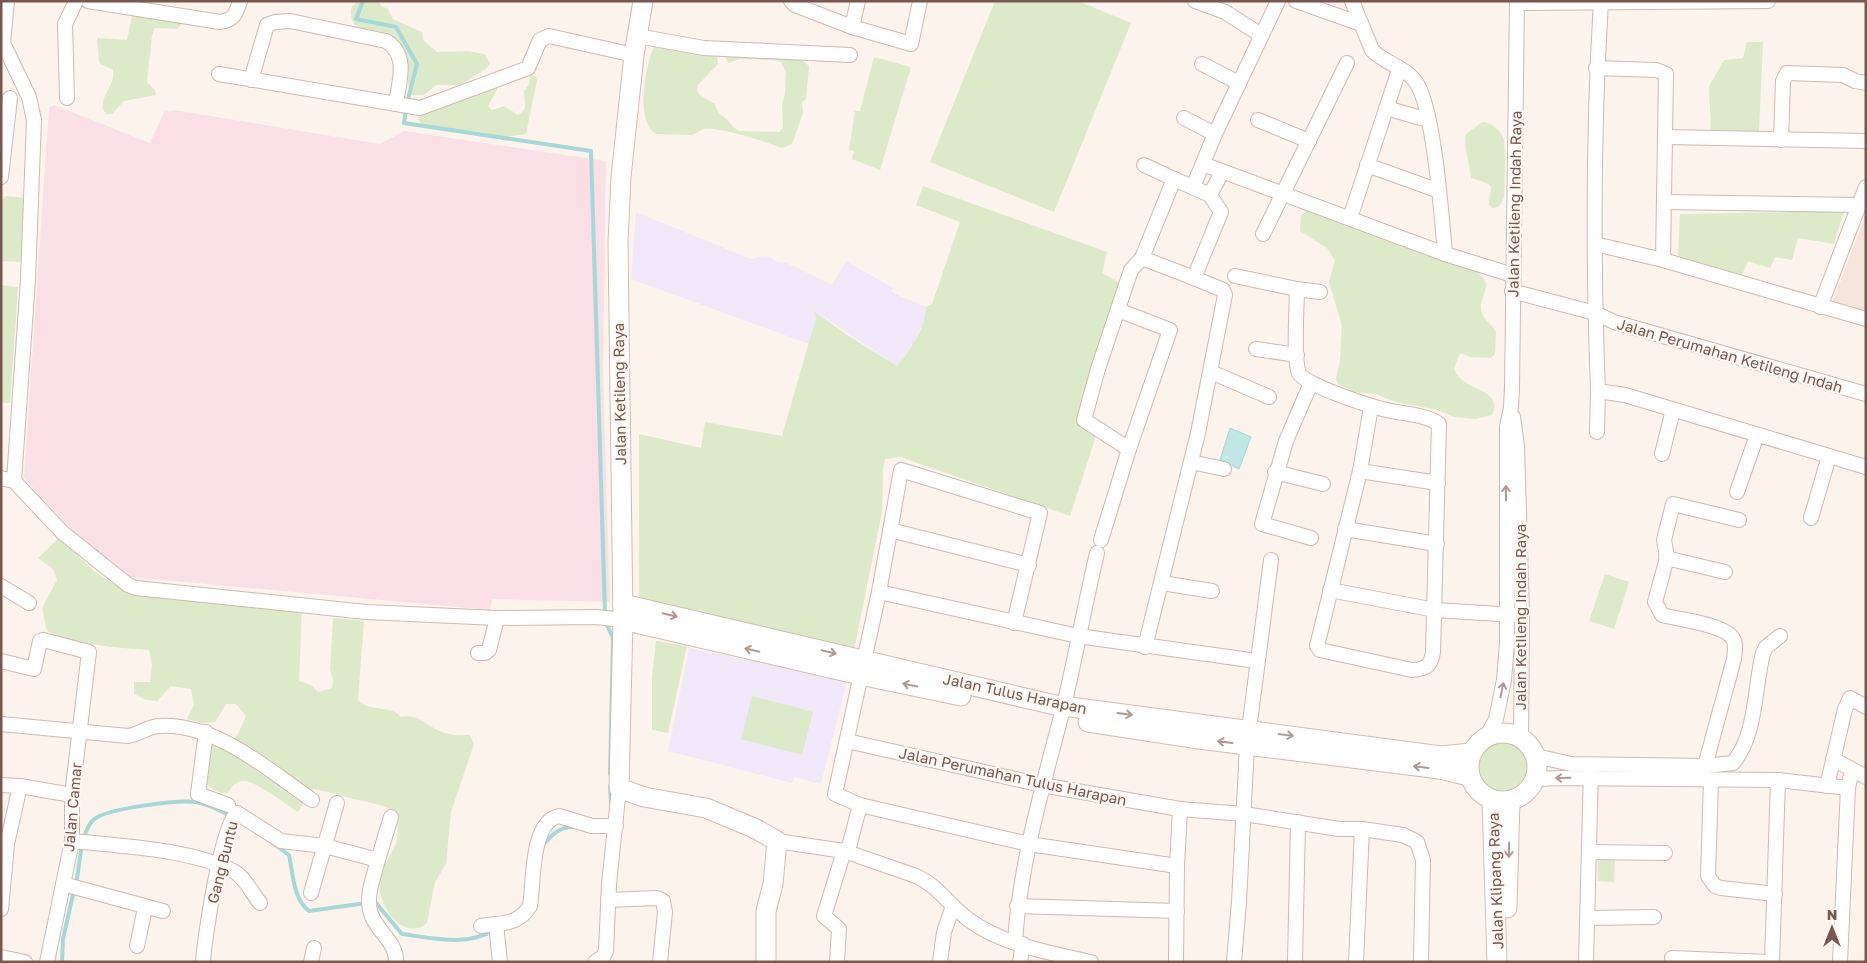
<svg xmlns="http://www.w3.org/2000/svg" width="1867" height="963" viewBox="0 0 1867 963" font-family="'Golos Text',sans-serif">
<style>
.residential{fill:#f4e4da}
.education{fill:#f0e8f9}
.medical{fill:#fadfe7}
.green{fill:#dceaca}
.water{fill:#c0e6e6;stroke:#a6d8d8}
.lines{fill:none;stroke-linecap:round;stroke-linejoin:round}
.stream{stroke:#a6d8d8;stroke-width:4}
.minor-casing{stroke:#cfb9b0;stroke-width:16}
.secondary-casing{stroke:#d4bbb1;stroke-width:21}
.minor{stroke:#fff;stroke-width:14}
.secondary{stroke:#fff;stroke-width:19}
.oneway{stroke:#ae9a95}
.labels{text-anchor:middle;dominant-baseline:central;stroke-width:4.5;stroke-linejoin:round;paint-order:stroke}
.street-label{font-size:15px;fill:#78574e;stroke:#fff8f3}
</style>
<rect width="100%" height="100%" fill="#fcf3ec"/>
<polygon class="residential" points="1866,214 1866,313 1833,301"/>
<g class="education">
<polygon points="636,212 751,259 762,256 770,257 777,262 787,263 832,285 846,261 893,288 891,291 902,297 926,307 926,316 912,347 897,366 815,311 816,318 809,344 631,279"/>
<polygon points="689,648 847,681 821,784 794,777 792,783 668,751"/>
</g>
<polygon class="medical" points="54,105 150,143 164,112 174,110 380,144 404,131 606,161 603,373 610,602 492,599 490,610 131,577 73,531 24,478 49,107"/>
<g class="green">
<path d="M357,1H379L381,6L388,9L393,19L422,32L423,40L437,52L468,51L484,54L490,63L487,68L460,85H436L424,95H412C406,88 409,79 407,69C407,64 393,38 388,35C375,25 354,37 351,15C350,8 353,5 357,1Z"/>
<polygon points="995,1 1078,1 1131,23 1054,212 930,162"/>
<path d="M133,12L182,20L181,25L177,29L155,28L152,36L147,82L155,90L156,95L124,101L112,114H107L103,110C101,91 116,86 113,70L99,63L97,38L127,40Z"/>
<path d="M673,34L717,54L718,64L698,85L697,90L700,95L715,104L719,114C729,118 731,128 740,131L779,132L783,127L782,105L785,94L786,72L781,62L775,60L739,59L728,63L725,58L728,54L796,55L809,66L806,99L802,102L803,113L792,144L782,148C767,142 720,127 705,129C699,130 697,134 691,135L656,134C633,120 647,59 657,39Z"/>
<polygon points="1747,42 1763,42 1759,132 1711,133 1709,86 1724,60 1743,58"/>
<polygon points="874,57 911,67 880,170 852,159 854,151 849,150 855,111 860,111"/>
<path d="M530,75H535L537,80L526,134L498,138L482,132L431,128L421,123L418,119L420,113L495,82L499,86L488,106L492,110L504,106L518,115C529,108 524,102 524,91L529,84Z"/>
<path d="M1482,122C1490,122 1499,129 1503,137C1506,141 1505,190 1504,197C1503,201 1501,204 1498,207L1492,208L1489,204L1491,187L1487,183L1471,178C1470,164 1463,147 1466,134Z"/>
<path d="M923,186L1107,252L1102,273L1119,282L1076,423L1096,436L1070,516L900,457L885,459L883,468L882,512L854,650L669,607L639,598V434L701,448L705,422L782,436L816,318L814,311L847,335L897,366C911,349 925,329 926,307L932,304L960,222L916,205Z"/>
<polygon points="5,196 28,198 23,262 1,261 1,203"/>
<path d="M1306,211H1317L1376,235L1381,239L1478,270L1480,276C1494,283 1480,296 1481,308C1481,318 1492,324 1496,332L1495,354L1491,358L1470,357L1460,353L1454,368C1460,392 1505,387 1492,415L1476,419L1454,417L1438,410L1396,402L1375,394L1353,392L1338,384L1336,378L1340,361L1342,326L1329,282L1335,260L1327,248L1300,231L1301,215Z"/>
<polygon points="1844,211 1834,244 1798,238 1792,260 1775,257 1770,268 1748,261 1741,277 1678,257 1680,214"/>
<polygon points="1,285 18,287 10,403 1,403"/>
<path d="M59,538L95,572L128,593L302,612L299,681L311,685L318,692L332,688L333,680L330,669L333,618L364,621L358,700C370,713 390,704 401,717C418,713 428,727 442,732C450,736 461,735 470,735L474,744L451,812L446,864L435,882L427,923C420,929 414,930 405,927C388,920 375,893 381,875C384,864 392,854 396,843C399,833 397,822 396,812C380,804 376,804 359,800C343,797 329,791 313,789L298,812C287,805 254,779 242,781C235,782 231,787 228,793L218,792L205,784L211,744L225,747L238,734L246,716L236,704H226L215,722L203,723L187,719L194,705L191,689L171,686L157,701L146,700L134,694V682H150L152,665L149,650C116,647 77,646 47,631L42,608L57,580L53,569L38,558Z"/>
<polygon points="1605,574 1629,582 1614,629 1589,621"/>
<polygon points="656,641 687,646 668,733 652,730 652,678"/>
<polygon points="752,696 813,712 802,755 741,739"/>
<circle cx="1503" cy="769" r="28"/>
<polygon points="1598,855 1615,856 1614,882 1598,881"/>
</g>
<polygon class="water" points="1230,428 1251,437 1239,469 1220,460"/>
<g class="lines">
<g class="stream">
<polyline points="363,1 356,19 396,27 417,64 407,103"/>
<polyline points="406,110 404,123 591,151 605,614"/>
<polyline points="605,621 613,638 610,774"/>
<polyline points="610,786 611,804"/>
<path d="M271,842L289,855C293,873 293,899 309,911L366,903"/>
<path d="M542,846C552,835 559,826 575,827"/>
<path d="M76,884C80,865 80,836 92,821C103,808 179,800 196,802C207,804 222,811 231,817"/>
<path d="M373,903H376L402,934C433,938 466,947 494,930"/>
<polyline points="62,962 63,939 74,890"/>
</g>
<defs>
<g id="minor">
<polyline points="7,1 3,43 29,97 34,120 28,279 14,481"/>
<path d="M88,1L220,22C234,20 236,14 240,1"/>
<polyline points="791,1 795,5 852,27 911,44 920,1"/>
<polyline points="1195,1 1225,12 1261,35"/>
<polyline points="1296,1 1361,24"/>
<path d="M1352,1L1372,50C1384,63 1405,67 1415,81C1434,104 1442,220 1445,254"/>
<polyline points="1517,3 1768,1"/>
<polyline points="852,27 858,1"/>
<polyline points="637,36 704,48 850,55"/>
<polyline points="1202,64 1239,83"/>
<polyline points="1596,68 1656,70 1666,74 1663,260"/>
<polyline points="219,74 420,108 528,68 540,40 549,36 634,55"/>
<path d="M251,80L267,25L275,22L290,21L386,41C409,55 399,81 396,104"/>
<polyline points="67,98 65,24 76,1"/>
<polyline points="1386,108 1428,120"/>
<polyline points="1184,118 1215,134"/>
<polyline points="1258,120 1309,141"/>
<polyline points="1667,137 1866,141"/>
<polyline points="1781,140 1783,81 1787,73 1843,75 1855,81 1866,83"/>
<polyline points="1203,164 1445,254 1513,275"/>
<polyline points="1144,165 1174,179"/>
<polyline points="1367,165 1439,191"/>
<polyline points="1,177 10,98"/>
<polyline points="1193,187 1215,134 1278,1"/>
<polyline points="1210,195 1222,172"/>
<polyline points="1665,202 1859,205"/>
<polyline points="1350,218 1399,70"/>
<polyline points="1263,234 1347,63"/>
<polyline points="1595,244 1663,260 1866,319"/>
<path d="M1235,276L1297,289C1297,306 1293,360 1299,373C1305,386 1376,408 1391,411C1406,414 1427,415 1439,424L1433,652C1431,666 1426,669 1412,670L1320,650L1317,646L1360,471L1371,407"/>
<polyline points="1297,289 1320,292"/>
<polyline points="1512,291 1595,313 1614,322 1866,394"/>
<polyline points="1820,307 1866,187"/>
<polyline points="1118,310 1170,330 1129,449 1084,420 1098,369 1131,270 1142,258 1174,179 1210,195 1221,212 1194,278 1142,258"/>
<polyline points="1256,349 1297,355"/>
<polyline points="1211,372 1269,397"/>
<polyline points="1311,383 1286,441 1262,524 1311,538"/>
<path d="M1598,391C1593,261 1593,131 1601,1"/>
<polyline points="1513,417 1517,446 1522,615 1521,738"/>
<polyline points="1597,432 1598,391 1625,395 1866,467"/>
<polyline points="1662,454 1673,410"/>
<polyline points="1191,462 1224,469"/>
<polyline points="1360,471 1438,483"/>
<polyline points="1275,472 1323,484"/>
<polyline points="1,478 14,481 63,533 128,585 136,588 366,612 497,618 596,617 623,620"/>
<polyline points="1737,492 1757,435"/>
<polyline points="1811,518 1829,456"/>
<polyline points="1345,529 1437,544"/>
<polyline points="890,530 1029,565"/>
<polyline points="1101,540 1129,449"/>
<polyline points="1666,558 1725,572"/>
<polyline points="1162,583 1212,591"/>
<polyline points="1,586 29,603"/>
<polyline points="1330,590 1435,610 1515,615"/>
<polyline points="879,592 1078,636 1257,661"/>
<polyline points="1014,623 1040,513 901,470 879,592 835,794 860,805 1029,844 1177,866"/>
<polyline points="1145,647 1198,433 1225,295 1223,290 1194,278"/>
<polyline points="478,653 485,653 489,650 497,618"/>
<polyline points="1,661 34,669 40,641 43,640 89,652 72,795 72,841 47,962"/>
<path d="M1,724L128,736C140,734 148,726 160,726C215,723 269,770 312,800"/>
<polyline points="206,732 198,794 228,805"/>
<polyline points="1487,736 1496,719 1504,680 1507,643 1507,427 1511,407 1512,387 1517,1"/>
<polyline points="847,741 1042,785 1180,809 1244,814 1339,829 1362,829 1403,835 1417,842 1423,860 1421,962"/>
<path d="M1536,756L1571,764L1705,766L1733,763C1757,734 1754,689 1763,653L1766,647L1780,636"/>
<polyline points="1833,759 1866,777"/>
<path d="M1705,766L1734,659C1735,651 1737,642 1731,636C1720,624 1678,619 1662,615L1655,602L1665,565L1667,557L1664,540L1673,504L1739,520"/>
<polyline points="1536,779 1562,778 1778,780 1848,788"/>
<polyline points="1711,781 1708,876 1715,886 1721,888 1775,894"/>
<polyline points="1,785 20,786 72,795"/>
<polyline points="1827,786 1845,709 1850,698 1866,707"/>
<path d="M72,841C120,846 190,849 233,871C244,876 252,893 260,903"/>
<path d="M777,841L844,851L916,876C937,885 950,906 969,920C1003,945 1051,953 1091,962"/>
<polyline points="1589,852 1665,853"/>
<polyline points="378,860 391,817"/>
<polyline points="63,884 163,911"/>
<polyline points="311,893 337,803"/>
<polyline points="608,900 657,898 663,901 665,912 660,962"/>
<polyline points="1017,906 1177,911"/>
<polyline points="1,909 7,844 20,786"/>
<polyline points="1588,918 1654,917"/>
<polyline points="481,926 496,924"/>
<path d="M1015,942C1020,861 1044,783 1064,705C1076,655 1085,604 1097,553"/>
<polyline points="137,946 145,908"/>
<polyline points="1,957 25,962"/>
<polyline points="1672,958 1769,962"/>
<path d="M203,962C204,941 222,822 237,813L281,841L325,846L378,860C374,876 365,897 371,914C377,932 397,942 396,962"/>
<polyline points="311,962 314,948"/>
<path d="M500,962L496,924C511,923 522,919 530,906C534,884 530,822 559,816L592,826H616"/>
<polyline points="595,962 603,957 606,951 609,884 619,788"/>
<polyline points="837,962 839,929 824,916 844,851 849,847 860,805"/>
<polyline points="940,962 944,932 953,906"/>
<polyline points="1020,962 1023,944"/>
<polyline points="1176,962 1177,866 1180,809"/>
<polyline points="1234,962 1239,902 1247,745 1271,560"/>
<polyline points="1295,962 1298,822"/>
<polyline points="1356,962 1362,829"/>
<polyline points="1586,962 1591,770"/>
<polyline points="1772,962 1778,780"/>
<polyline points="1840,962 1848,788 1852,770"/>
</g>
<g id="secondary">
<polyline points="643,1 634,55 621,177 618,242 623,620 619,788 644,797 706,808 754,828 777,841 773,884 766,911 766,962"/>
<polyline points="623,604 1055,705 1441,756 1471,753"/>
<polyline points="623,620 860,675 961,696"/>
<polyline points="1088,722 1199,739 1440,769 1469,776"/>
<circle cx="1503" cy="767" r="34"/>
<polyline points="1492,801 1497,962"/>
<polyline points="1507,908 1510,801"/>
</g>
</defs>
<use href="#minor" class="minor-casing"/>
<use href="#secondary" class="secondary-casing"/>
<use href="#minor" class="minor"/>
<use href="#secondary" class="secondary"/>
</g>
<defs><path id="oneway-shaft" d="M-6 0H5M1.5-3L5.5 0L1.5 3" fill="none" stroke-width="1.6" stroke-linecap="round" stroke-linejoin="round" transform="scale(1.25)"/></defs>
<g class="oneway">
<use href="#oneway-shaft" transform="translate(1506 493) rotate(-90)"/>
<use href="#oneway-shaft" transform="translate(670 615) rotate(13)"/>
<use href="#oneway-shaft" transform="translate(752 650) rotate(-167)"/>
<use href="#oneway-shaft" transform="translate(829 652) rotate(13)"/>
<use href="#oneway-shaft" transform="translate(910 685) rotate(-168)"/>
<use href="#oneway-shaft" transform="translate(1502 690) rotate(-78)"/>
<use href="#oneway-shaft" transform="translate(1125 714) rotate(7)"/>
<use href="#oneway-shaft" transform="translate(1286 735) rotate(8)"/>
<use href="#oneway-shaft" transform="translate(1225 742) rotate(-173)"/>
<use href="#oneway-shaft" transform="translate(1421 767) rotate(-173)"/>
<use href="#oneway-shaft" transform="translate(1563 778) rotate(179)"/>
<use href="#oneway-shaft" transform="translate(1509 850) rotate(91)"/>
</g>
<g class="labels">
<g class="street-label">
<text transform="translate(1514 204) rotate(-89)">Jalan Ketileng Indah Raya</text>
<text transform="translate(1730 355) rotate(16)">Jalan Perumahan Ketileng Indah</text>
<text transform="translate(619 394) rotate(-91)">Jalan Ketileng Raya</text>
<text transform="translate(1520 617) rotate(-90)">Jalan Ketileng Indah Raya</text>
<text transform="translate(1015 693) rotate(12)">Jalan Tulus Harapan</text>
<text transform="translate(1013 776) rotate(12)">Jalan Perumahan Tulus Harapan</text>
<text transform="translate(72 807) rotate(-85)">Jalan Camar</text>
<text transform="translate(222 862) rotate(-76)">Gang Buntu</text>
<text transform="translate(1495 881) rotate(-92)">Jalan Klipang Raya</text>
</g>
</g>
<rect width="1867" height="963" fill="none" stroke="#78574e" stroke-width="5"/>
<g transform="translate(1832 928)" stroke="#fff8f3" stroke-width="4" paint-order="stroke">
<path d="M0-4L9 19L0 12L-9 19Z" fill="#78574e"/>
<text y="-8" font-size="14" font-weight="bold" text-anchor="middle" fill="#78574e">N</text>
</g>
</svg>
